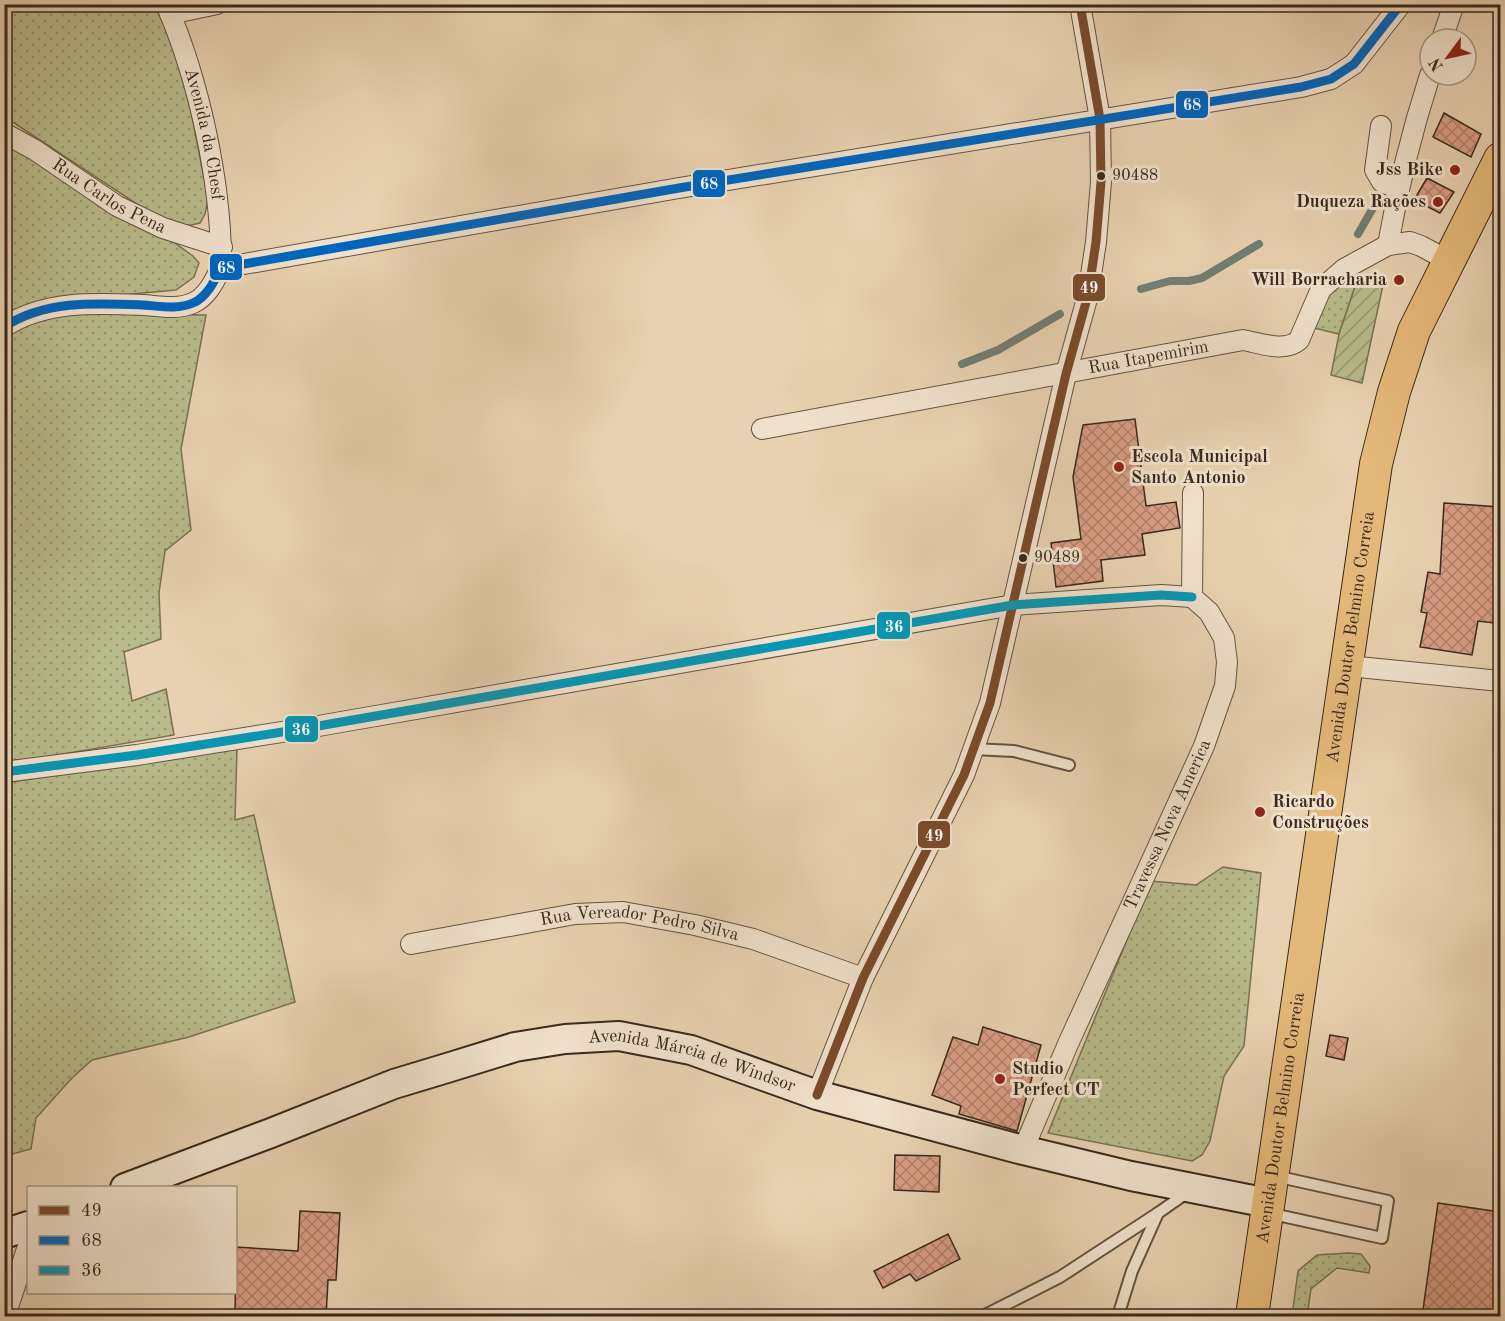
<svg xmlns="http://www.w3.org/2000/svg" width="1505" height="1321" viewBox="0 0 1505 1321" font-family="'Old Standard TT',serif">
<style>
.grass{fill:url(#grass-dots);stroke:#787254;stroke-width:1.5}
.garden{fill:url(#garden-furrows);stroke:#787254;stroke-width:1.5}
.lines{fill:none;stroke-linecap:round;stroke-linejoin:round}
.stream{stroke:#717e74;stroke-width:8}
.building{fill:url(#building-cross-hatch);stroke:#39291e;stroke-width:1.5}
.lane-casing{stroke:#655342;stroke-width:14}
.street-casing{stroke:#655342;stroke-width:22}
.secondary-casing{stroke:#39291e;stroke-width:32}
.primary-casing{stroke:#39291e;stroke-width:34}
.lane{stroke:#f0e1cc;stroke-width:10}
.street{stroke:#f0e1cc;stroke-width:20}
.secondary{stroke:#f0e1cc;stroke-width:28}
.primary{stroke:#e4b878;stroke-width:32}
.bus-1-casing{stroke:#f0e1cc;stroke-width:14}
.bus-2-casing{stroke:#f0e1cc;stroke-width:14}
.bus-3-casing{stroke:#f0e1cc;stroke-width:14}
.bus-1{stroke:#7a4b2a;stroke-width:9}
.bus-2{stroke:#0065bd;stroke-width:9}
.bus-3{stroke:#0996b4;stroke-width:9}
.poi-dot{fill:#8f2418;stroke:#f0e1cc;stroke-width:2}
.bus-dot{fill:#39291e;stroke:#f0e1cc;stroke-width:2}
.labels{text-anchor:middle;dominant-baseline:central;stroke-width:6;stroke-linejoin:round;paint-order:stroke}
.bus-label{font-size:16px;fill:#39291e;stroke:#f0e1cc;text-anchor:start}
.street-label{font-size:18px;fill:#39291e;stroke:#f0e1cc}
.poi-label{font-size:18px;font-weight:bold;fill:#39291e;stroke:#f0e1cc;text-anchor:end}
.line-badge{stroke:#f0e1cc;stroke-width:2}
.badge-label{font-size:16px;text-anchor:middle;font-weight:bold;fill:#fff}
</style>
<defs>
<pattern id="grass-dots" width="8" height="8" patternUnits="userSpaceOnUse" patternTransform="scale(1.5)"><rect width="8" height="8" fill="#b8bb8a"/><path d="M2 2h.1M6 6h.1" fill="none" stroke="#979870" stroke-width="1.8" stroke-linecap="round"/></pattern>
<pattern id="garden-furrows" width="10" height="10" patternUnits="userSpaceOnUse" patternTransform="scale(1.5)"><rect width="10" height="10" fill="#b8bb8a"/><path d="M-1 1l2-2M0 10L10 0M9 11l2-2" fill="none" stroke="#979870"/></pattern>
<pattern id="building-cross-hatch" width="8" height="8" patternUnits="userSpaceOnUse" patternTransform="scale(1.5)"><rect width="8" height="8" fill="#d99d84"/><path d="M0 0l8 8M0 8l8-8" fill="none" stroke="#b1806b"/></pattern>
</defs>
<rect width="100%" height="100%" fill="#e8d1b0"/>
<filter id="stains"><feTurbulence type="fractalNoise" baseFrequency=".00333" numOctaves="4"/><feColorMatrix values="0 0 0 0 .2 0 0 0 0 .09 0 0 0 0 .02 0 0 0 .5 -.17"/></filter>
<radialGradient id="worn" r=".72"><stop offset=".6" stop-color="#630" stop-opacity="0"/><stop offset="1" stop-color="#630" stop-opacity=".3"/></radialGradient>
<g class="grass">
<polygon points="4,5 162,5 179,49 208,199 205,214 200,223 187,226 155,216 5,117"/>
<polygon points="4,141 165,236 193,256 199,263 194,277 176,290 55,301 5,318"/>
<path d="M1358,278L1339,334L1314,328C1323,297 1326,290 1358,278Z"/>
<polygon points="50,312 206,315 181,449 191,530 165,551 159,593 161,639 124,652 132,701 166,689 174,735 5,764 5,333"/>
<polygon points="237,748 235,820 254,815 295,1002 189,1037 92,1060 72,1078 36,1118 31,1149 5,1156 4,783"/>
<polygon points="1223,867 1261,873 1244,1046 1224,1076 1210,1141 1202,1155 1192,1161 1048,1133 1151,881 1196,885"/>
<polygon points="1348,1253 1361,1254 1370,1266 1369,1273 1337,1268 1311,1289 1307,1316 1292,1316 1298,1271 1317,1255"/>
</g>
<polygon class="garden" points="1358,278 1376,281 1383,285 1362,383 1331,375 1339,334"/>
<g class="lines">
<g class="stream">
<polyline points="1358,234 1373,208"/>
<polyline points="1141,289 1170,281 1189,281 1202,278 1259,244"/>
<polyline points="962,364 998,350 1060,314"/>
</g>
</g>
<g class="building">
<polygon points="1444,113 1481,134 1471,157 1433,137"/>
<polygon points="1427,178 1454,192 1440,213 1414,200"/>
<polygon points="1135,419 1146,506 1176,502 1180,528 1142,534 1145,555 1101,560 1103,581 1056,587 1051,543 1081,539 1073,477 1083,425"/>
<polygon points="1444,503 1500,507 1500,581 1494,623 1478,621 1472,655 1420,647 1427,613 1421,612 1428,572 1440,574"/>
<polygon points="983,1027 1041,1045 1017,1131 959,1114 961,1106 932,1095 953,1037 978,1045"/>
<polygon points="1330,1035 1348,1038 1344,1060 1326,1056"/>
<polygon points="895,1155 940,1156 939,1192 894,1190"/>
<polygon points="1438,1203 1500,1212 1500,1317 1422,1317"/>
<polygon points="300,1211 340,1213 336,1280 328,1280 326,1317 235,1314 236,1247 298,1251"/>
<polygon points="948,1234 960,1259 916,1281 910,1274 883,1288 874,1271"/>
</g>
<g class="lines">
<defs>
<g id="lane">
<polyline points="973,749 1014,751 1069,765"/>
<polyline points="1268,1213 1382,1238 1388,1201 1275,1176"/>
<polyline points="983,1316 1060,1277 1158,1213"/>
<polyline points="1118,1316 1132,1271 1158,1213 1188,1192"/>
</g>
<g id="street">
<path id="s1" d="M166,4C199,80 222,185 221,268"/>
<polyline points="170,14 217,4"/>
<polyline points="1442,39 1454,4"/>
<polyline points="1381,126 1375,170 1382,182 1399,189"/>
<path id="s2" d="M4,133L35,150L117,206L163,228L222,247"/>
<path d="M1388,245C1398,187 1412,131 1430,75"/>
<path d="M4,327C45,300 96,303 143,305C159,306 177,310 193,303C207,297 215,280 221,268L679,188L1301,87L1331,79L1354,64L1401,4"/>
<path id="s3" d="M762,429L1243,340C1260,343 1285,353 1299,340L1321,289L1344,269L1388,245L1410,242L1421,246L1449,261"/>
<polyline points="1348,666 1500,681"/>
<polyline points="4,772 137,755 301,729 1013,605 1161,595 1192,597"/>
<path id="s4" d="M411,944L575,914L623,912L695,925L753,939L863,978"/>
<polyline points="817,1095 863,978 964,775 990,703 1066,374 1088,295 1096,242 1101,182 1100,119 1080,4"/>
<path id="s5" d="M1023,1150L1068,1044L1204,746L1225,686L1227,662L1224,638L1209,612L1192,597L1193,493"/>
<polyline points="5,1316 28,1246"/>
</g>
<g id="secondary">
<path id="s6" d="M125,1188L271,1133L394,1084L447,1068L515,1047L565,1039L619,1036L691,1050L817,1095L1023,1150L1131,1176L1268,1203"/>
<polyline points="4,1234 28,1226"/>
</g>
<g id="primary">
<path id="s7" d="M1252,1316L1376,464L1394,392L1414,331L1500,159"/>
</g>
</defs>
<use href="#lane" class="lane-casing"/>
<use href="#street" class="street-casing"/>
<use href="#secondary" class="secondary-casing"/>
<use href="#primary" class="primary-casing"/>
<use href="#lane" class="lane"/>
<use href="#street" class="street"/>
<use href="#secondary" class="secondary"/>
<use href="#primary" class="primary"/>
<defs>
<polyline id="bus-1" points="817,1095 863,978 964,775 990,703 1066,374 1088,295 1096,242 1101,182 1100,119 1080,4"/>
<path id="bus-2" d="M4,327C45,300 96,303 143,305C159,306 177,310 193,303C207,297 215,280 221,268L679,188L1301,87L1331,79L1354,64L1401,4"/>
<polyline id="bus-3" points="4,772 137,755 301,729 1013,605 1161,595 1192,597"/>
</defs>
<use href="#bus-1" class="bus-1-casing"/>
<use href="#bus-2" class="bus-2-casing"/>
<use href="#bus-3" class="bus-3-casing"/>
<use href="#bus-1" class="bus-1"/>
<use href="#bus-2" class="bus-2"/>
<use href="#bus-3" class="bus-3"/>
</g>
<g class="poi-dot">
<circle cx="1455" cy="170" r="6"/>
<circle cx="1438" cy="202" r="6"/>
<circle cx="1399" cy="280" r="6"/>
<circle cx="1119" cy="467" r="6"/>
<circle cx="1260" cy="812" r="6"/>
<circle cx="1000" cy="1079" r="6"/>
</g>
<g class="bus-dot">
<circle cx="1101" cy="176" r="5"/>
<circle cx="1023" cy="558" r="5"/>
</g>
<g class="labels">
<g class="bus-label">
<text x="1112" y="176">90488</text>
<text x="1034" y="558">90489</text>
</g>
<g class="street-label">
<text stroke="none"><textPath href="#s1" startOffset="136">Avenida da Chesf</textPath></text>
<text stroke="none"><textPath href="#s2" startOffset="123">Rua Carlos Pena</textPath></text>
<text stroke="none"><textPath href="#s3" startOffset="393">Rua Itapemirim</textPath></text>
<text stroke="none"><textPath href="#s7" startOffset="686">Avenida Doutor Belmino Correia</textPath></text>
<text stroke="none"><textPath href="#s5" startOffset="356">Travessa Nova America</textPath></text>
<text stroke="none"><textPath href="#s4" startOffset="232">Rua Vereador Pedro Silva</textPath></text>
<text stroke="none"><textPath href="#s6" startOffset="596">Avenida Márcia de Windsor</textPath></text>
<text stroke="none"><textPath href="#s7" startOffset="200">Avenida Doutor Belmino Correia</textPath></text>
</g>
<g class="poi-label">
<text x="1443" y="170">Jss Bike</text>
<text x="1426" y="202">Duqueza Rações</text>
<text x="1387" y="280">Will Borracharia</text>
<text x="1131" y="457" text-anchor="start">Escola Municipal<tspan x="1131" dy="21">Santo Antonio</tspan></text>
<text x="1272" y="802" text-anchor="start">Ricardo<tspan x="1272" dy="21">Construções</tspan></text>
<text x="1012" y="1069" text-anchor="start">Studio<tspan x="1012" dy="21">Perfect CT</tspan></text>
</g>
</g>
<g class="line-badge">
<rect x="1175" y="90" width="34" height="29" rx="6" fill="#0065bd"/>
<rect x="692" y="169" width="34" height="29" rx="6" fill="#0065bd"/>
<rect x="209" y="253" width="34" height="28" rx="6" fill="#0065bd"/>
<rect x="1072" y="273" width="34" height="29" rx="6" fill="#7a4b2a"/>
<rect x="876" y="611" width="35" height="29" rx="6" fill="#0996b4"/>
<rect x="284" y="715" width="35" height="28" rx="6" fill="#0996b4"/>
<rect x="917" y="820" width="34" height="29" rx="6" fill="#7a4b2a"/>
</g>
<g class="badge-label">
<text x="1192" y="110">68</text>
<text x="709" y="189">68</text>
<text x="226" y="273">68</text>
<text x="1089" y="293">49</text>
<text x="894" y="632">36</text>
<text x="301" y="735">36</text>
<text x="934" y="841">49</text>
</g>
<rect width="1505" height="1321" fill="none" stroke="#e8d1b0" stroke-width="24"/>
<rect x="6" y="6" width="1493" height="1309" fill="none" stroke="#39291e" stroke-width="3"/>
<rect x="12" y="12" width="1481" height="1297" fill="none" stroke="#39291e" stroke-width="1.5"/>
<rect x="27" y="1186" width="210" height="108" fill="#f0e1cc" stroke="#a79786" stroke-width="1.5"/>
<rect x="39" y="1206" width="30" height="9" fill="#7a4b2a" stroke="#a79786" stroke-width="1.5"/>
<text x="81" y="1216" font-size="18" fill="#39291e">49</text>
<rect x="39" y="1236" width="30" height="9" fill="#0065bd" stroke="#a79786" stroke-width="1.5"/>
<text x="81" y="1246" font-size="18" fill="#39291e">68</text>
<rect x="39" y="1266" width="30" height="9" fill="#0996b4" stroke="#a79786" stroke-width="1.5"/>
<text x="81" y="1276" font-size="18" fill="#39291e">36</text>
<g transform="translate(1448 57) rotate(237)"><circle r="28" fill="#f0e1cc" stroke="#a79786" stroke-width="1.5"/>
<path d="M0-4.5L10 22L0 15L-10 22Z" fill="#8f2418"/>
<text y="-9" font-size="16" font-weight="bold" text-anchor="middle" fill="#39291e">N</text>
</g>
<rect width="100%" height="100%" filter="url(#stains)"/>
<rect width="100%" height="100%" fill="url(#worn)"/>
</svg>
